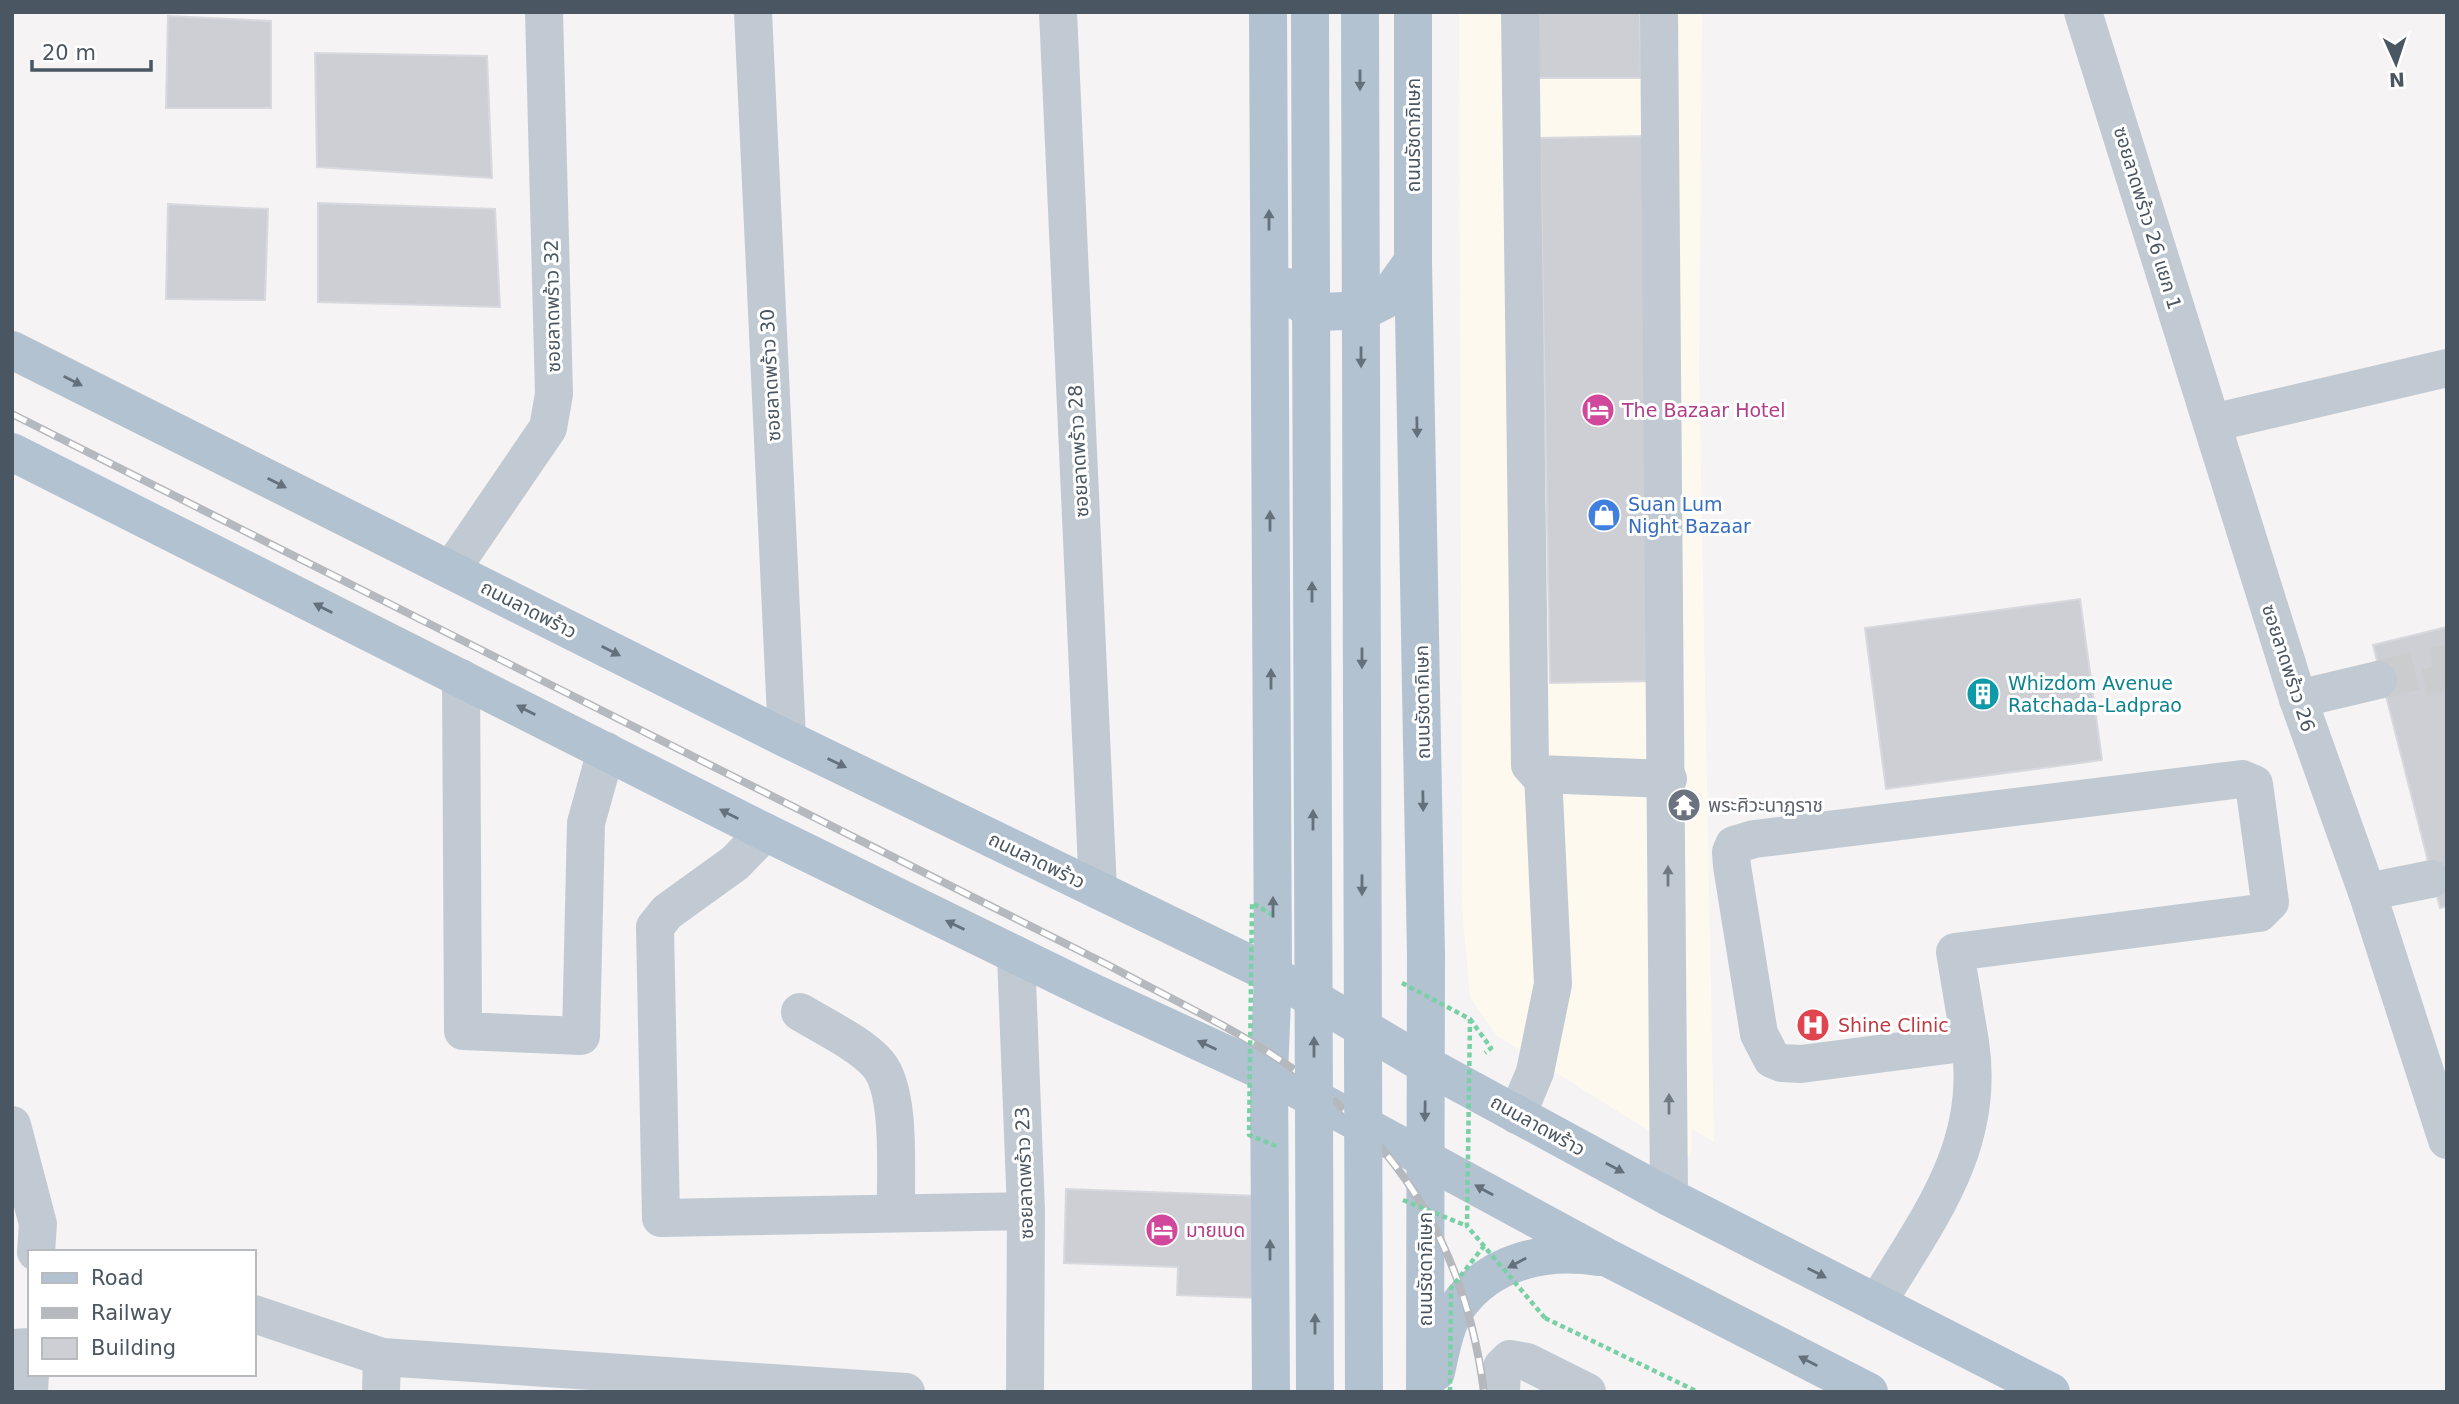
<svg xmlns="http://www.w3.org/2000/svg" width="2459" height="1404" viewBox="0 0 2459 1404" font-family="'DejaVu Sans','Noto Sans Thai',sans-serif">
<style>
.commercial{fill:#fdf9ef}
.building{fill:#cdcfd5;stroke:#d7d9de;stroke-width:2}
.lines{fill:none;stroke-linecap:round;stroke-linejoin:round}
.minor-tunnel{stroke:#caccce;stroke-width:38;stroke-dasharray:38 19;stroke-linecap:butt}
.path{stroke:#7ad0a6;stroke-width:4.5;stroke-dasharray:5 3.5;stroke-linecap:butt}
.minor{stroke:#c1cad2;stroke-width:38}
.major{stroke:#b3c2d1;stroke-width:38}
.rail-casing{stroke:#b5b8bd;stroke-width:8}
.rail{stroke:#fff;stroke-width:5;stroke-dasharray:16;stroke-linecap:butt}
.path-bridge{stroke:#7ad0a6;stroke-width:4.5;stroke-dasharray:5 3.5;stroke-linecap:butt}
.major-bridge{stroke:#b3c2d1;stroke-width:38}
.oneway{fill:#64717d}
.oneway2{fill:#6e7983}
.labels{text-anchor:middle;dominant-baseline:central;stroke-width:6;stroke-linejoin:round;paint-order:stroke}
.street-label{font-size:19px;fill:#4a5661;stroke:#fff}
.hotel-label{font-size:19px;fill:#b23c85;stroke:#fff;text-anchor:start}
.shop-label{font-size:19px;fill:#366cbe;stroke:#fff;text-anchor:start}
.culture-label{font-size:19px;fill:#0d838f;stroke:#fff;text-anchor:start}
.worship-label{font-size:19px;fill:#5b616d;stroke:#fff;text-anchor:start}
.health-label{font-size:19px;fill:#be3a42;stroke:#fff;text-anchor:start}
</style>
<rect width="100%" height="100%" fill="#f5f3f3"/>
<polygon class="commercial" points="1459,12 1702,12 1699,372 1714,1142 1692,1129 1691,1157 1497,1036 1470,998 1462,908"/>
<g class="building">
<polygon points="1535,12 1640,12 1641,78 1535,78"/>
<polygon points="168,16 271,21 271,108 166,108"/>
<polygon points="315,53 487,56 492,178 317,167"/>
<polygon points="1646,136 1657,681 1550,683 1540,138"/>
<polygon points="318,203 495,209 500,307 318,302"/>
<polygon points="168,204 268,209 265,300 166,299"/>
<polygon points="2080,599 2102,760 1886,789 1865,628"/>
<polygon points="2447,627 2447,906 2440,908 2373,645"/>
<polygon points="1066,1189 1259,1196 1257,1298 1177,1295 1178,1267 1064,1263"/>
</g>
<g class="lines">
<polyline class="minor-tunnel" points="2378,680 2440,665 2447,691"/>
<g class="path">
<polyline points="1470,1019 1491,1048 1485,1053"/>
<polyline points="1545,1318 1698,1392"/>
</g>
<g class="minor">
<polyline points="753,12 787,739"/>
<polyline points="1058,12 1098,890"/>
<polyline points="1520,12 1530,765 1538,774 1668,779"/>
<polyline points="1659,12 1669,1197"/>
<polyline points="2083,12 2298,699 2367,892 2447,1140"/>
<polyline points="2212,423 2447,368"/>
<polyline points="451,570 548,428 554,394 544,12"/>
<polyline points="461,678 463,1031 581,1036 586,823 606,751"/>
<polyline points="2298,699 2378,680"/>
<polyline points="765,832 735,863 667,912 655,927 661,1218 1026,1211"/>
<polyline points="2367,892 2431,879"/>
<polyline points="1016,955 1026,1211 1025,1392"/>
<path d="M800,1012C823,1026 861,1044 878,1064C902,1092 895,1176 896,1213"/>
<polyline points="1517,1115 1535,1072 1553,984 1543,774"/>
<polyline points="12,1125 38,1224 36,1252"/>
<path d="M1877,1303C1928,1219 1986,1146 1970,1042L1801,1064L1782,1063L1772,1059L1759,1034L1732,866L1731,852L1734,845L1754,839L2242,779L2254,784L2270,902L2259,913L1955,952L1970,1042"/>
<polyline points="254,1314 382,1357 906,1392"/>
<polyline points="12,1348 30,1347"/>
<polyline points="29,1392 30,1374"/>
<polyline points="381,1392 382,1357"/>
<polyline points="1501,1392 1502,1367 1510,1359 1527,1362 1587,1392"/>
</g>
<g class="major">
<polyline points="1268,12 1273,975 1269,1074 1271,1392"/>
<polyline points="1413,12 1413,261 1426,955 1425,1392"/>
<polyline points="1287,287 1300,303 1321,312 1365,310 1385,300 1413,261"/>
<polyline points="12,350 787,739 1273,975 1426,1065 1669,1197 2051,1392"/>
<polyline points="12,452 765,832 1092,992 1269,1074 1608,1258 1869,1392"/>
<path d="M1436,1372C1441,1350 1445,1324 1458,1306C1491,1260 1547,1249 1599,1257"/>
</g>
<defs>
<path id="rail" d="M12,414L1108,965C1165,996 1226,1024 1280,1060C1400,1138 1466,1251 1484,1392"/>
</defs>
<use href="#rail" class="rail-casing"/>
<use href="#rail" class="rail"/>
<g class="path-bridge">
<polyline points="1273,915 1252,903 1249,1135 1276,1146"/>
<polyline points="1402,983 1470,1019 1467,1226 1545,1318"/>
<polyline points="1403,1200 1467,1226"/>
<polyline points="1450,1392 1451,1288 1484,1246"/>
</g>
<g class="major-bridge">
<polyline points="1310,12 1315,1392"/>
<polyline points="1360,12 1364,1392"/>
</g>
</g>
<defs><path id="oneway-solid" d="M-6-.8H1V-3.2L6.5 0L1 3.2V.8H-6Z" transform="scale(1.75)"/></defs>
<g class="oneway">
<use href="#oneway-solid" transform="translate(1360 80) rotate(90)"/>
<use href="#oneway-solid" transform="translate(1269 220) rotate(-90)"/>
<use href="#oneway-solid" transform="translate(1361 357) rotate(90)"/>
<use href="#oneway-solid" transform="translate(73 381) rotate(27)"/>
<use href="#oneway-solid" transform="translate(1417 427) rotate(89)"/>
<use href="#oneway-solid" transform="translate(277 483) rotate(27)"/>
<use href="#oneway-solid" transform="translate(1270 521) rotate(-90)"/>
<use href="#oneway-solid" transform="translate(1312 592) rotate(-90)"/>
<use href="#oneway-solid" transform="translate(323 608) rotate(-153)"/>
<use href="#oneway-solid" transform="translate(611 651) rotate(27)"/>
<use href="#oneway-solid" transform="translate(1362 658) rotate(90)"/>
<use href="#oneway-solid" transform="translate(1271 679) rotate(-90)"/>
<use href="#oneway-solid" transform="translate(526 710) rotate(-153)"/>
<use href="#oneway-solid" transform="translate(837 763) rotate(26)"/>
<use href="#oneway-solid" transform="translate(1423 801) rotate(89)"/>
<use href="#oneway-solid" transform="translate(729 814) rotate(-153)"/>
<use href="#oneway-solid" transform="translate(1313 820) rotate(-90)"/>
<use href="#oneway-solid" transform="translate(1362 885) rotate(90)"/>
<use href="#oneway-solid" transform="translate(1273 907) rotate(-90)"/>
<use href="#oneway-solid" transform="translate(955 925) rotate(-154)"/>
<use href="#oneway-solid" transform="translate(1207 1045) rotate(-155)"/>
<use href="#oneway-solid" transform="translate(1314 1047) rotate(-90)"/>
<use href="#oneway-solid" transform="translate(1425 1111) rotate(91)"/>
<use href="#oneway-solid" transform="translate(1615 1168) rotate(28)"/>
<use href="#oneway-solid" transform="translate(1484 1190) rotate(-151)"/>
<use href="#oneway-solid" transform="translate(1270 1250) rotate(-90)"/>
<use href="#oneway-solid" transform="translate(1517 1263) rotate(152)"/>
<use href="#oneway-solid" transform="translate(1817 1273) rotate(27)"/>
<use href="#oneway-solid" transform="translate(1315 1324) rotate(-90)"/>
<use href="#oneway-solid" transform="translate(1808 1361) rotate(-153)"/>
</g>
<g class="oneway2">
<use href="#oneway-solid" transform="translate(1668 876) rotate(-90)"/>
<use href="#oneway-solid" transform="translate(1669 1104) rotate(-90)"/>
</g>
<defs>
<symbol id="hotel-disc" viewBox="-11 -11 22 22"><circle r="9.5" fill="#d1479c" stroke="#fff"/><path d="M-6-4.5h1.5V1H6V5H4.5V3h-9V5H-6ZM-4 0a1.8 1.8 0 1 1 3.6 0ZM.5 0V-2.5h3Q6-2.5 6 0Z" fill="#fff"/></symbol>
<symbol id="shop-disc" viewBox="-11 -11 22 22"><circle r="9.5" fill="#3f7fe0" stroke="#fff"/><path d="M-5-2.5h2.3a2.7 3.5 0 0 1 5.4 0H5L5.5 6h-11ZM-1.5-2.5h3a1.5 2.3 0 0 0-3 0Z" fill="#fff"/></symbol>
<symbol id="building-disc" viewBox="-11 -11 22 22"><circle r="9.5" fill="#0f9aa8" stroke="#fff"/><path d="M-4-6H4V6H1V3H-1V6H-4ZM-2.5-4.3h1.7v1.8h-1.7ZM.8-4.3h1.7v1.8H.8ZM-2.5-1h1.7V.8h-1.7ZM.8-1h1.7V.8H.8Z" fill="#fff"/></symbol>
<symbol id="temple-disc" viewBox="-11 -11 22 22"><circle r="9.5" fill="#6b7280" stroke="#fff"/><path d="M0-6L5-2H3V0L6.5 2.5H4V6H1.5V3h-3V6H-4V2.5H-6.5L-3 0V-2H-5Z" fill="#fff"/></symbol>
<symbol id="hospital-disc" viewBox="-11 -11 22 22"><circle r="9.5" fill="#e0444e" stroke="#fff"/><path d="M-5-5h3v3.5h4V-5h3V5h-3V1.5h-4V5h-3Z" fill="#fff"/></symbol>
</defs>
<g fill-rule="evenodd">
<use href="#hotel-disc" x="1579" y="391" width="38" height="38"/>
<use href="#shop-disc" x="1585" y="496" width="38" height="38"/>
<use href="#building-disc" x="1964" y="675" width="38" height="38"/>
<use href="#temple-disc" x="1665" y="786" width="38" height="38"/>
<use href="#hospital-disc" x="1794" y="1006" width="38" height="38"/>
<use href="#hotel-disc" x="1143" y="1211" width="38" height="38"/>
</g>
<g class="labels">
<g class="street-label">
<text transform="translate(1413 135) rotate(-90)">ถนนรัชดาภิเษก</text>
<text transform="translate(2148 218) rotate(73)">ซอยลาดพร้าว 26 แยก 1</text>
<text transform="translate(552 306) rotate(-91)">ซอยลาดพร้าว 32</text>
<text transform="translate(770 375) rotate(-93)">ซอยลาดพร้าว 30</text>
<text transform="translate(1078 451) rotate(-93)">ซอยลาดพร้าว 28</text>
<text transform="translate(529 609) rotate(27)">ถนนลาดพร้าว</text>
<text transform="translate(2289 668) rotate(72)">ซอยลาดพร้าว 26</text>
<text transform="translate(1422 702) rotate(-91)">ถนนรัชดาภิเษก</text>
<text transform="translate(1037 860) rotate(26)">ถนนลาดพร้าว</text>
<text transform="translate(1538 1125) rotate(29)">ถนนลาดพร้าว</text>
<text transform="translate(1024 1173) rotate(-92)">ซอยลาดพร้าว 23</text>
<text transform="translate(1425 1269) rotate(-90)">ถนนรัชดาภิเษก</text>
</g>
<g class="hotel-label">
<text x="1622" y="410">The Bazaar Hotel</text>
<text x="1186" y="1230">มายเบด</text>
</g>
<g class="shop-label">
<text x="1628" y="504">Suan Lum<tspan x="1628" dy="22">Night Bazaar</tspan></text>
</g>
<g class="culture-label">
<text x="2008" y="683">Whizdom Avenue<tspan x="2008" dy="22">Ratchada-Ladprao</tspan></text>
</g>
<g class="worship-label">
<text x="1708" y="805">พระศิวะนาฏราช</text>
</g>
<g class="health-label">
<text x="1838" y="1025">Shine Clinic</text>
</g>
</g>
<rect width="2459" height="1404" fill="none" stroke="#4a5661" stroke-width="28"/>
<rect x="28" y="1250" width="228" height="126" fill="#ffffff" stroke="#b7bbc0" stroke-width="2"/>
<rect x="42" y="1273" width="35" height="10" fill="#b3c2d1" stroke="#b7bbc0" stroke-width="2"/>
<text x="91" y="1285" font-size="21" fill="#4a5661">Road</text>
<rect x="42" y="1308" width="35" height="10" fill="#b5b8bd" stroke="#b7bbc0" stroke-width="2"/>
<text x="91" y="1320" font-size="21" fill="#4a5661">Railway</text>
<rect x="42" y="1338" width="35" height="21" fill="#cdcfd5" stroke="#b7bbc0" stroke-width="2"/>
<text x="91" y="1355" font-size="21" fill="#4a5661">Building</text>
<g transform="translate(2396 63) rotate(177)" stroke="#ffffff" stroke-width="5" paint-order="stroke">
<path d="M0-5L12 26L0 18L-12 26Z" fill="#4a5661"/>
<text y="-10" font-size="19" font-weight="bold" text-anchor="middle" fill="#4a5661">N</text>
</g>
<path d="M32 60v10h119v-10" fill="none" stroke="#4a5661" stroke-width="3.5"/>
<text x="42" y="60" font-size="21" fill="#4a5661" stroke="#ffffff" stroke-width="5" paint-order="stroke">20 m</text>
</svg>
